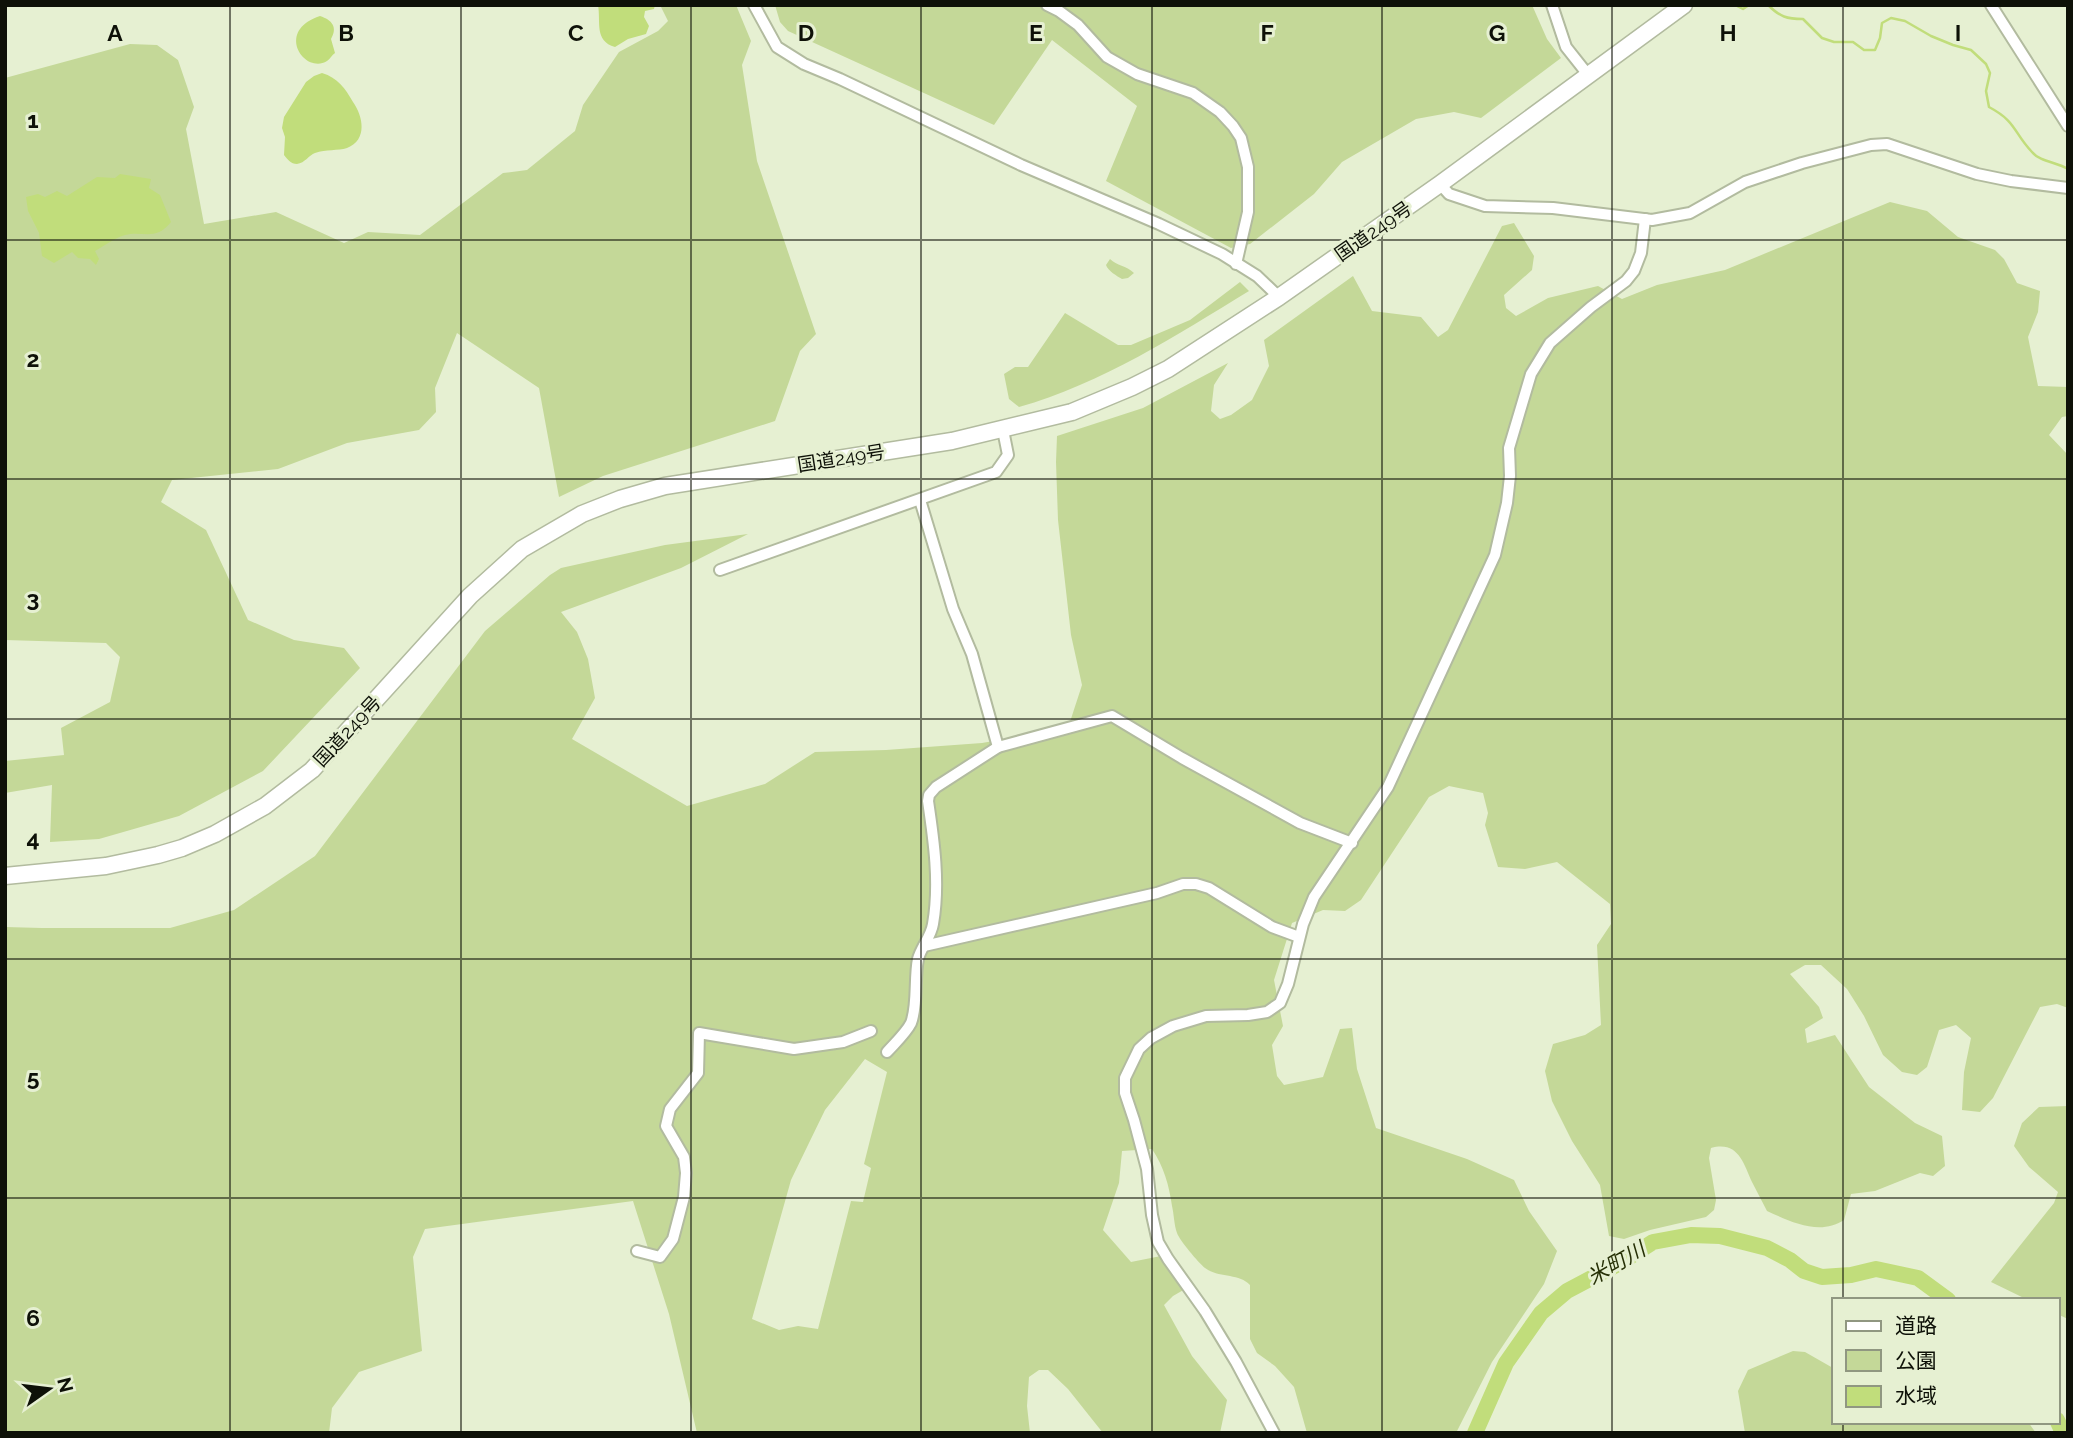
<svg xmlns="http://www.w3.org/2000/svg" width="2073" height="1438" viewBox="0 0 2073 1438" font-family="Raleway,'Noto Sans JP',sans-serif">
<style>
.green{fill:#c4d898;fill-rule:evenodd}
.water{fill:#c1dd7b}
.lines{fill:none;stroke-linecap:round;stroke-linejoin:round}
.stream{stroke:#c1dd7b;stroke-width:2.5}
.river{stroke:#c1dd7b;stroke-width:16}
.minor-casing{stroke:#b2bb9f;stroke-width:14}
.highway-casing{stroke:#b2bb9f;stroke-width:19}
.minor{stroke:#fff;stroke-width:10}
.highway{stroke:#fff;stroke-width:16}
.grid{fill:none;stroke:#0e1108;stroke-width:2;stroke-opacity:0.55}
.labels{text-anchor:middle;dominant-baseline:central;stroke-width:6;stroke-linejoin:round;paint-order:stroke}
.street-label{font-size:19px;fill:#0e1108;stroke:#e6f0d2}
.water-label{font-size:21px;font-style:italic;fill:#263006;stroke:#e6f0d2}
.grid-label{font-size:23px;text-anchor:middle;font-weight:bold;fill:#0e1108;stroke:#e6f0d2;stroke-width:6;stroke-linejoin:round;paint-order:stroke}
</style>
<rect width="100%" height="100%" fill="#e6f0d2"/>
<g class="green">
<polygon points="660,5 736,5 751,41 742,65 757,161 816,334 800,351 775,421 603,476 559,497 539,388 457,333 435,388 436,412 419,430 347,443 278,469 172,480 161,502 206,530 248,620 294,640 344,648 360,668 263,771 179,816 99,839 50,842 52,785 5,793 5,761 64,755 61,728 110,702 120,657 106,643 5,640 5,78 130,44 157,45 178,60 194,107 186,129 204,224 276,212 344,243 368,232 420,235 503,173 527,170 575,131 583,105 619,52 658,31 668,21"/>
<polygon points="775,5 1532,5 1547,39 1561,58 1481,118 1454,112 1416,119 1342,162 1314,194 1250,244 1231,248 1106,181 1137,106 1052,40 994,125 788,31 780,22"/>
<path d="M1890,202L1927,211L1958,237L1995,250L2004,259L2017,283L2040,291L2038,312L2028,337L2038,386L2068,387V416L2062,417L2049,435L2068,455V1008L2057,1004L2040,1007L1993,1098L1980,1112L1962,1110L1964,1072L1971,1038L1956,1025L1939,1030L1927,1067L1917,1075L1902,1072L1883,1055L1864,1016L1847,989L1821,965H1805L1790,974L1819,1007L1823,1018L1805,1029L1807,1043L1835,1035L1869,1087L1915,1123L1942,1136L1945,1166L1933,1176L1920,1173L1875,1191L1851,1194L1844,1220C1820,1236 1791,1222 1767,1211C1762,1201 1757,1192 1752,1182C1743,1162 1738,1141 1711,1148L1709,1158L1716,1200L1714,1210L1706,1217L1650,1230L1624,1239L1609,1236L1600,1185L1572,1141L1552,1101L1545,1071L1553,1044L1585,1035L1601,1025L1597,945L1611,924L1610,904L1557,862L1525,869L1498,867L1485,825L1488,813L1483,793L1449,786L1429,797L1361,900L1345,911L1323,910L1292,923L1274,980L1283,1026L1272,1045L1277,1076L1284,1085L1323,1077L1340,1029L1352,1028L1357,1069L1376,1128L1467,1159L1514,1180L1529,1211L1557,1251L1544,1284L1492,1362L1456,1433H1307L1294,1387L1275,1366L1257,1353L1250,1339V1285C1239,1273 1218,1278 1205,1268C1198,1262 1180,1241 1177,1233C1174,1225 1174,1214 1172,1206C1169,1185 1164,1167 1152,1149L1122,1151L1119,1183L1103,1230L1131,1262L1171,1254L1192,1285L1173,1296L1164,1305L1192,1356L1227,1400L1220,1433H1103L1068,1389L1048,1370H1039L1029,1377L1027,1406L1030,1433H697L669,1314L633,1201L425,1229L413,1257L422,1351L359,1372L332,1408L329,1433H5V927L42,928H170L234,910L315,856L485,631L550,575L561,568L665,545L748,534L681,568L561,612L577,632L588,659L595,698L572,739L687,806L765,784L815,752L886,750L982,743L1068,728L1082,685L1071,635L1058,520L1056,462L1057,436L1143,408L1228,363L1214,385L1211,411L1220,419L1231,415L1252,400L1269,366L1264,340L1353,276L1372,311L1421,317L1438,337L1448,330L1502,226L1514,223L1534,256L1532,270L1504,295L1506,308L1516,316L1548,298L1598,286L1622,299L1657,285L1725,270ZM865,1059L887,1072L864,1164L871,1168L863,1202L851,1201L818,1329L798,1326L779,1330L752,1319L791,1180L825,1110Z"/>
<path d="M1110,259C1117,266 1126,265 1134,273L1128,278L1122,279C1117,276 1108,271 1106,265Z"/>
<path d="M1240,282L1249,291C1177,335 1101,384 1019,407L1009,399L1004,374L1015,367H1028L1065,313L1118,345H1131L1190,320Z"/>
<polygon points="2068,1106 2068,1319 2057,1314 2057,1300 2028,1300 1991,1282 2054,1203 2058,1192 2029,1167 2014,1146 2022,1123 2039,1107"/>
<polygon points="1793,1351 1805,1352 1833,1368 1833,1422 2028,1422 2036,1433 1745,1433 1738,1391 1748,1370"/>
</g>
<g class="water">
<path d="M598,5L624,7L655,5L654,9L645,11L644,17L649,26L646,34L628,39L615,47C594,41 601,22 598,5Z"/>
<path d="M320,16C332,20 338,27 331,39L335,53C332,55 330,59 327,61C305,75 274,31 320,16Z"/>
<path d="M322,73C338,78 345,88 353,102C363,116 368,140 347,148C338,151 326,149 315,153C309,155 305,163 297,164C291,164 287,159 284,155L285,137L282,128L284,117L306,82L314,76Z"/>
<path d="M120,174L151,179L149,188L160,195L171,222C155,242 143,230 125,235C115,238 104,246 95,251L99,259L96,265L90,259L78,258L72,252L54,263L42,256L39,233L28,211L26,197L38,194L45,197L57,191L67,196L97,177L115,178Z"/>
</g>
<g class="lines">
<g class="stream">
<polyline points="1735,5 1743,9 1749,5"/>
<path d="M1768,5C1780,17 1787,19 1803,19L1822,38L1834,42H1853L1864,50H1875L1880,38L1882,23L1891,18L1905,21L1931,36L1953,45L1971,50L1986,64L1990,73L1986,91L1989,107C2017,122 2013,132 2032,152C2040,162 2057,162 2068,169"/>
</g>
<g class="river">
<polyline points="2057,1420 2063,1433"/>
<polyline points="1475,1433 1506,1363 1541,1313 1567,1291 1620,1263 1653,1242 1691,1235 1720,1236 1767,1248 1790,1260 1804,1271 1822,1277 1851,1275 1876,1269 1918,1278 1948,1300"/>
</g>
<defs>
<g id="minor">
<polyline points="754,5 777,47 804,64 840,79 1021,165 1159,224 1222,254 1257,276 1279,297"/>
<polyline points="1047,5 1059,11 1078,25 1107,57 1137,74 1193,93 1220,112 1233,126 1241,138 1248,167 1248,212 1236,264"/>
<polyline points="1552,5 1566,47 1589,76"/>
<polyline points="1991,5 2068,126"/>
<polyline points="1440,184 1449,194 1485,206 1553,208 1652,220 1690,213 1745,182 1802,163 1871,145 1887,144 1977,174 2011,181 2068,188"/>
<polyline points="920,500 953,609 972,654 998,747"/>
<polyline points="720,570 996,472 1008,455 1003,430"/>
<polyline points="924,946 1157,893 1183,884 1196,884 1209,888 1272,927 1299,937"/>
<path d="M887,1052C895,1043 906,1033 911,1023C918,1005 914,978 918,959C921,947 931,937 933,924C940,884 934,841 928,801L929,795L936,787L998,747L1112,716L1182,758L1300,823L1352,843"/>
<polyline points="637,1251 660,1257 673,1239 684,1197 686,1173 684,1157 666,1126 670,1109 698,1073 699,1033 794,1049 843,1042 871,1031"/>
<polyline points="1274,1433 1236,1362 1205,1311 1168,1259 1158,1242 1152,1215 1147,1169 1134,1120 1125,1093 1125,1078 1139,1049 1151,1038 1173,1026 1206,1016 1248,1015 1267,1012 1280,1003 1288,984 1303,924 1314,897 1388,787 1495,555 1507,503 1510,476 1509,448 1531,374 1550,343 1591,307 1626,281 1634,271 1641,253 1645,219"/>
</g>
<polyline id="highway" points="5,876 106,866 158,855 182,848 215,834 265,806 312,770 470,596 522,549 582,514 620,499 665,486 952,441 1072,412 1132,387 1168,369 1279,297 1440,184 1684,5"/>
</defs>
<use href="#minor" class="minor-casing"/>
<use href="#highway" class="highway-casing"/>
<use href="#minor" class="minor"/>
<use href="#highway" class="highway"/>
</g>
<path class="grid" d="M230,5V1433M461,5V1433M691,5V1433M921,5V1433M1152,5V1433M1382,5V1433M1612,5V1433M1843,5V1300M5,240H2068M5,479H2068M5,719H2068M5,959H2068M5,1198H2068M1843,1422V1433"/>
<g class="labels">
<g class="street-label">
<text transform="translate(1373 231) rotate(-35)">国道249号</text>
<text transform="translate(841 458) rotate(-9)">国道249号</text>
<text transform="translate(347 731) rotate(-47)">国道249号</text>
</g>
<g class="water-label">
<text transform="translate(1616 1263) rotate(-30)">米町川</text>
</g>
</g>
<g class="grid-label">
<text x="115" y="41">A</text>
<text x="346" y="41">B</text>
<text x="576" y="41">C</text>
<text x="806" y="41">D</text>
<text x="1036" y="41">E</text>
<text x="1267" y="41">F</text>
<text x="1497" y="41">G</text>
<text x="1728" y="41">H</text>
<text x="1958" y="41">I</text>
<text x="33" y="128">1</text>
<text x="33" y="367">2</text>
<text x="33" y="607">3</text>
<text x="33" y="847">4</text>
<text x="33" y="1086">5</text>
<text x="33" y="1326">6</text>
</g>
<rect width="2073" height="1438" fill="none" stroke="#0e1108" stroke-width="14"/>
<rect x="1832" y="1298" width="228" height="126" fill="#e6f0d2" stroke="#909781" stroke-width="2"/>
<rect x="1846" y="1321" width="35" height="10" fill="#ffffff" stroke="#909781" stroke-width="2"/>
<text x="1895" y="1333" font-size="21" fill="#0e1108">道路</text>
<rect x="1846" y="1350" width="35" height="21" fill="#c4d898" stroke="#909781" stroke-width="2"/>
<text x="1895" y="1368" font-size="21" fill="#0e1108">公園</text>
<rect x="1846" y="1386" width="35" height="21" fill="#c1dd7b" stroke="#909781" stroke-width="2"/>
<text x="1895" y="1403" font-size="21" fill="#0e1108">水域</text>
<g transform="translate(49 1389) rotate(76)" stroke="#e6f0d2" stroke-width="5" paint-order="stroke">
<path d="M0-5L12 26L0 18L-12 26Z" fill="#0e1108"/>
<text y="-10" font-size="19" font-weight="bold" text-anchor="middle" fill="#0e1108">N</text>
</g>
</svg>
